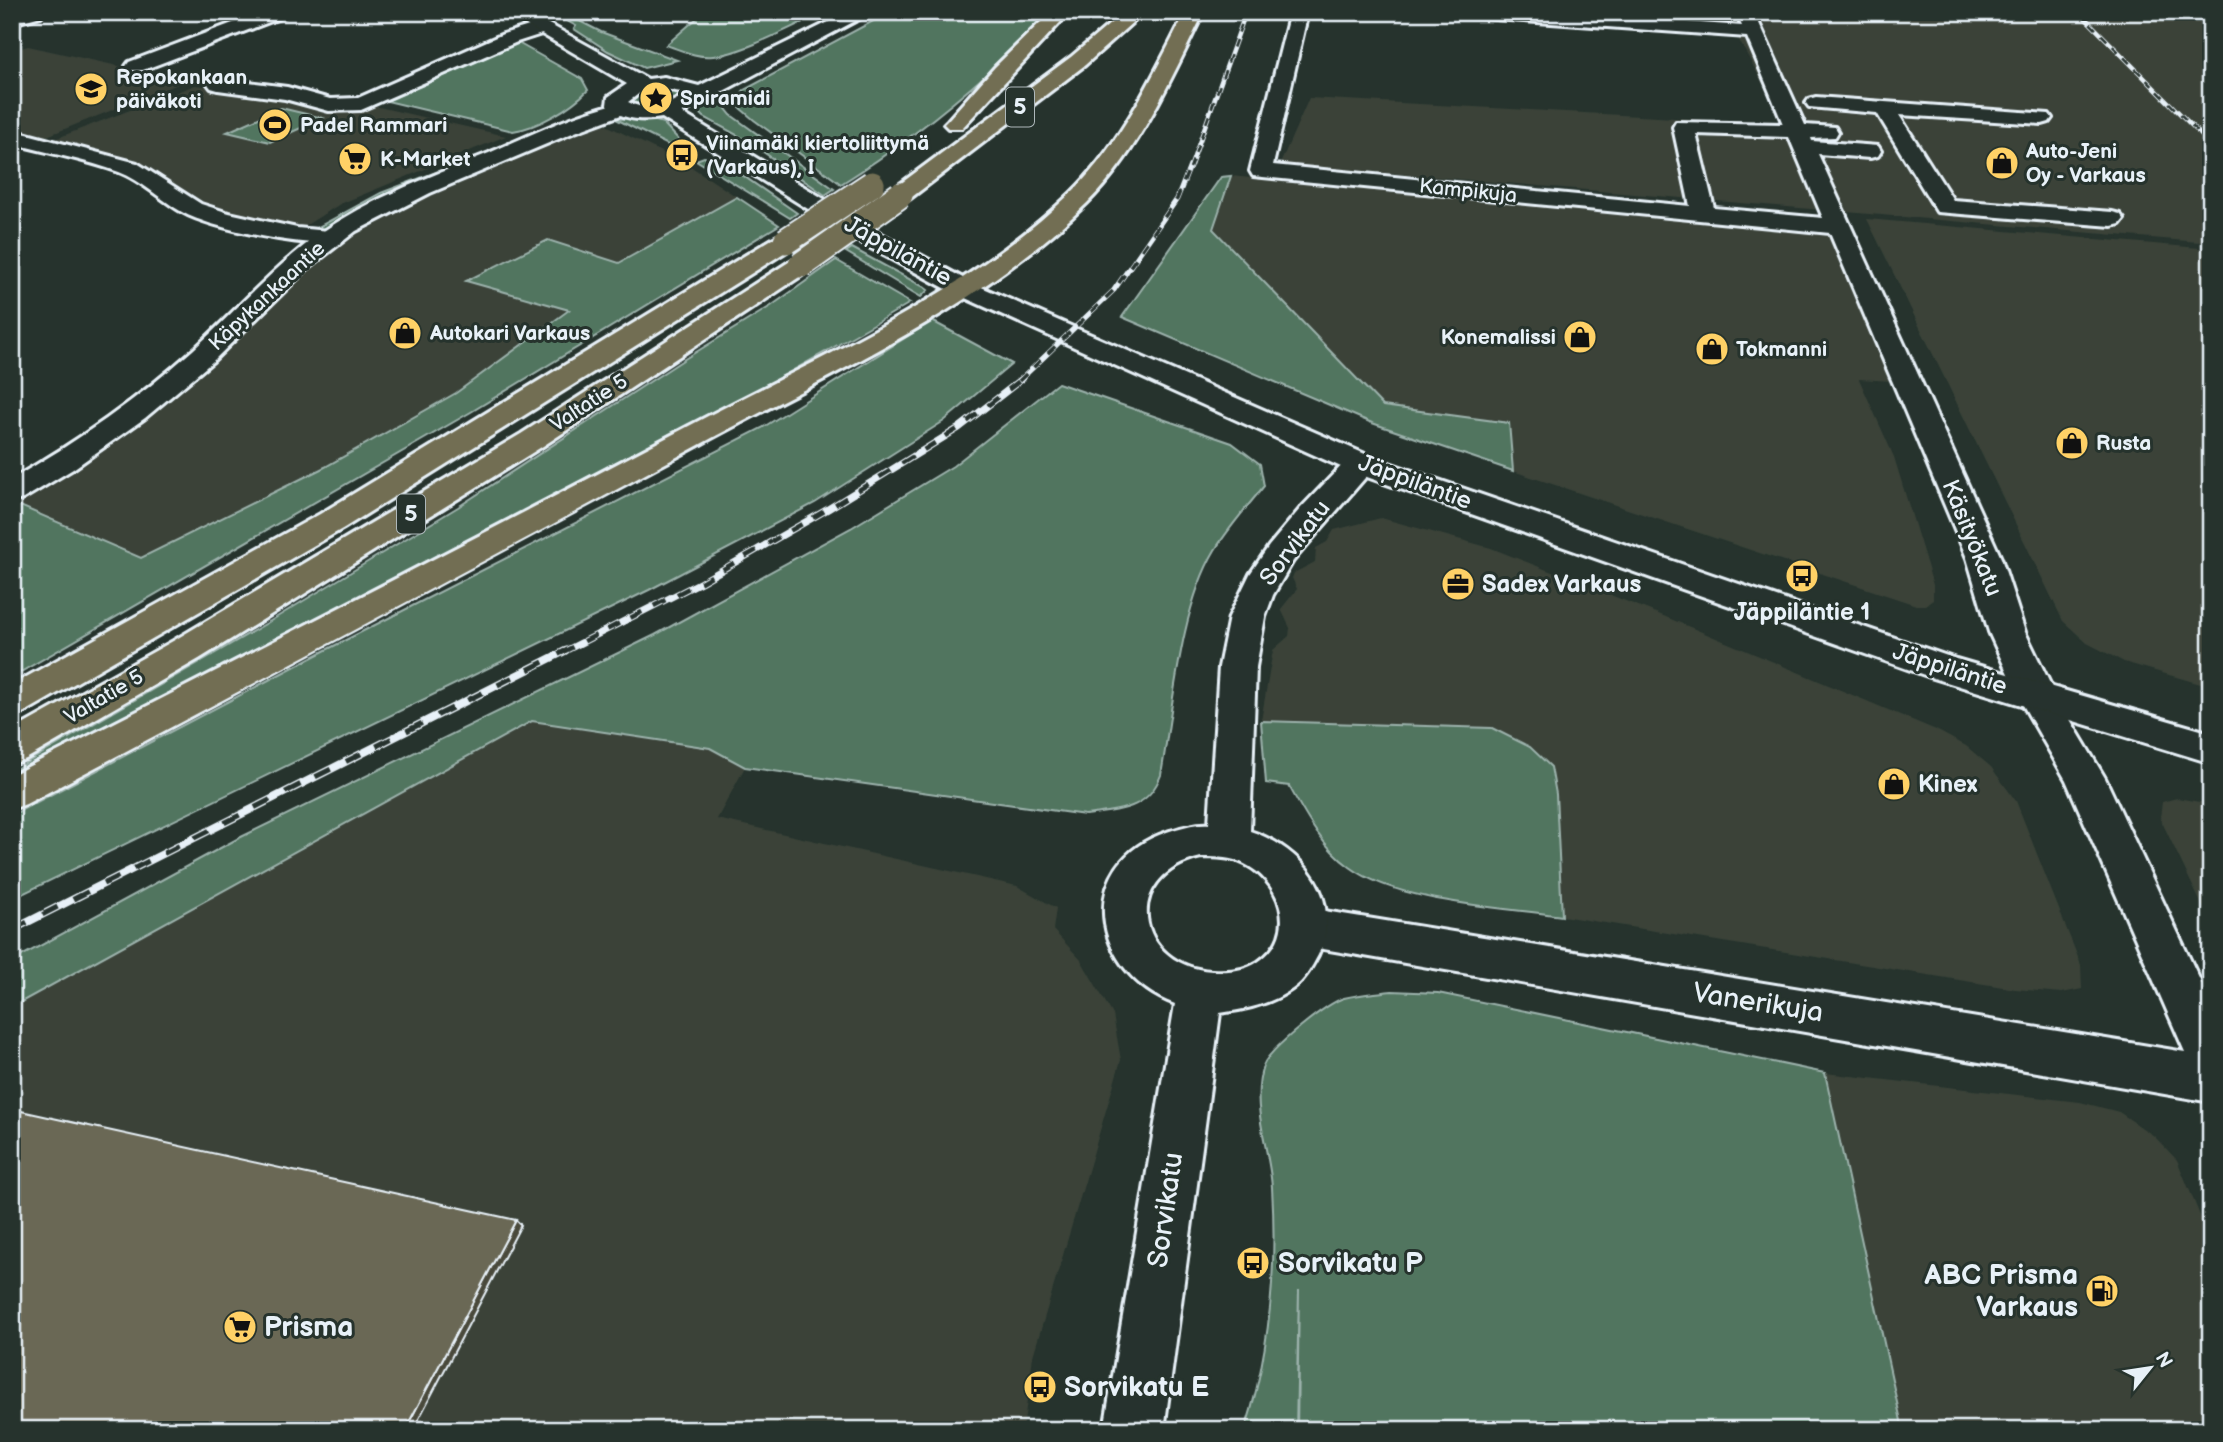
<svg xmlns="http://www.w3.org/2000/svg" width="2223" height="1442" viewBox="0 0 2223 1442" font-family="'Balsamiq Sans',sans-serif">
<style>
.built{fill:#3a4339}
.green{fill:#51745f;stroke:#9cb2ac;stroke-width:2}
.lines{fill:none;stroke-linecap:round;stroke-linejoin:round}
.minor-casing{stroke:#e8f1f8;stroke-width:6}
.tertiary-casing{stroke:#e8f1f8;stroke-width:6}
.secondary-casing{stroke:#e8f1f8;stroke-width:6}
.trunk-casing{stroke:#e8f1f8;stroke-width:6}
.minor{fill:#26332d;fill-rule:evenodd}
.tertiary{fill:#26332d;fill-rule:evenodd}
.secondary{fill:#26332d;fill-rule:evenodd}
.trunk{fill:#726e52;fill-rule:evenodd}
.rail-far3-casing{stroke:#e8f1f8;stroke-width:4.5}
.rail-far2-casing{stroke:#e8f1f8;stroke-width:5}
.rail-far1-casing{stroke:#e8f1f8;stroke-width:7}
.rail-casing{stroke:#e8f1f8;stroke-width:8}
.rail-far3{stroke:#26332d;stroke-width:2.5;stroke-dasharray:8;stroke-linecap:butt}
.rail-far2{stroke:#26332d;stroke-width:3.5;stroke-dasharray:10;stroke-linecap:butt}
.rail-far1{stroke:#26332d;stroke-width:4.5;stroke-dasharray:13;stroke-linecap:butt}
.rail{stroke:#26332d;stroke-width:5;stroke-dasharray:17;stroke-linecap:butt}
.trunk-bridge-casing{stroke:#e8f1f8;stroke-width:29;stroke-linecap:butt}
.trunk-bridge{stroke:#726e52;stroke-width:25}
.shaded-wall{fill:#4a493b;stroke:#e8f1f8;stroke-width:2}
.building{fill:#6a6854;stroke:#e8f1f8;stroke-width:2}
.labels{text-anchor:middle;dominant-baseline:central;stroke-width:6;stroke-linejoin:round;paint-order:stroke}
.far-poi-label{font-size:21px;font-weight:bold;fill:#e8f1f8;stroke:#26332d;text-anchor:start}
.far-street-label{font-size:21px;fill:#e8f1f8;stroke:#26332d}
.shield{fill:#26332d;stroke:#aeb8bb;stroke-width:2}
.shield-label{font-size:23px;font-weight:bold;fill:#e8f1f8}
.street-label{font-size:24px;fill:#e8f1f8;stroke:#26332d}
.poi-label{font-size:24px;font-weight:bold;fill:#e8f1f8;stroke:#26332d;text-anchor:start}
.near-street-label{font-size:28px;fill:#e8f1f8;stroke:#26332d}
.near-poi-label{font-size:28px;font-weight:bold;fill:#e8f1f8;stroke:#26332d;text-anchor:start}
</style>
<rect width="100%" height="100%" fill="#26332d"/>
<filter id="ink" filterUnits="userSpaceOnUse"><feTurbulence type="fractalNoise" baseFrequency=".0143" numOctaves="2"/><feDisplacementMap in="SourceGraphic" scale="14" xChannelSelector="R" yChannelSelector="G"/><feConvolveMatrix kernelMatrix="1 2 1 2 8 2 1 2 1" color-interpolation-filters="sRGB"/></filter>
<g filter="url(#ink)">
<g class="built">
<polygon points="1633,12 2211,12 2211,243 1280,164 1309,98 1785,124 1728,20"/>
<polygon points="28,46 181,80 183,82 42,138 12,137 12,51"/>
<polygon points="195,85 257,92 354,110 374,106 506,136 340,204 300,229 255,220 207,204 138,162 52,140"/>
<polygon points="602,123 690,166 737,197 619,263 548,240 467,281 570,309 456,393 325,467 141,558 18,505 85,461 199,373 307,267 349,234 431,193"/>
<polygon points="1231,176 1509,204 1827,230 1892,381 1859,379 1894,457 1933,585 1933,600 1926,605 1916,605 1513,471 1509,423 1383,406 1213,229"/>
<polygon points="1867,219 2211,249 2211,687 2124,662 2087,643 2063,621"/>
<polygon points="1381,518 1491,548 1661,615 1936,730 1966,746 1991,767 2016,801 2081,965 2082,989 2062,993 2015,989 1562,916 1556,794 1551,767 1292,721 1261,721 1273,650 1289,636 1290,628 1281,609 1297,589 1292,578 1294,573 1315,562 1316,548 1327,542 1334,530"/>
<polygon points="532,721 710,748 745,767 717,819 1017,886 1056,908 1053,930 1081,960 1113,1015 1121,1060 1033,1356 1023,1430 12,1430 12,1007"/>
<polygon points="2177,798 2211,804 2211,924 2160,818 2162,802"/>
<polygon points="1825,1073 2080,1102 2119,1112 2154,1136 2177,1160 2211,1242 2211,1430 1903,1430"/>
</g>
<g class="green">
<polygon points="551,12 562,12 601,32 677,60 644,68 608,51 574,29 576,26"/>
<path d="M704,12H824C795,25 742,54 713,56C697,58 681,50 666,45Z"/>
<path d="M890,12H1052C1033,34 1011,53 989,72C943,113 894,151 841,184L754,120L740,108L738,97L744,90Z"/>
<path d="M518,43L582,79L588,90C571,108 537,128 513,131L387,101Z"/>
<path d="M730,86L723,105L731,115L834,189L825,195L746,140L704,117L698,111C705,97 716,92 730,86Z"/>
<path d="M664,88L683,93L682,99C666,104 648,113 632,102V99L640,92Z"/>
<polygon points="281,108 323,118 270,142 227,132"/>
<polygon points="646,118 663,123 682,143 670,146 616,119"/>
<polygon points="704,157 726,164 797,213 790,218 696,160"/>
<polygon points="441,170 444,172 328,229 313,230 381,193"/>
<polygon points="1231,176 1213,229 1383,406 1509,423 1513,471 1372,423 1122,317 1221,177"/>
<polygon points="737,197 779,225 471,412 12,677 12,508 18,505 141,558 325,467 456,393 569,310 466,281 548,240 619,263"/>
<polygon points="852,248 924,287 928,290 921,297 846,252"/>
<path d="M836,260L910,303C619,474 314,623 12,775V771L267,623L458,507L683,360L771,306Z"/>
<polygon points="932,321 1012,364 944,421 815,503 649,590 12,899 12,815 324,651 762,428"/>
<path d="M1058,383L1232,443L1260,464L1264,486C1247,507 1229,527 1215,550C1180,608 1173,708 1161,775C1147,811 1119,810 1085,815L745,767L710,748L532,721L12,1007V961L237,839L655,635L851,528L953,466Z"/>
<path d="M1261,721L1492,728L1530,747L1551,767L1556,794L1562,916C1502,907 1398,903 1350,867C1322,847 1305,815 1289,786L1266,783Z"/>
<path d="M1392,991L1438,993L1825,1073L1903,1430H1297L1299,1290L1296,1430H1245C1270,1352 1277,1269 1272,1187C1269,1146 1250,1106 1263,1066C1269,1049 1327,1003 1344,998C1359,994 1376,993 1392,991Z"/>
</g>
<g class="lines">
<defs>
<g id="minor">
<polygon points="44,12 41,16 12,24 12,13"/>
<polygon points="262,12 288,12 285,16 143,70 129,70 126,66 129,62"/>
<path d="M1290,12H1308L1273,165L1690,206L1673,127L1676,122L1783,124L1747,37L1467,17L1458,12H1548L1742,26L1736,12H1754L1805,125L1835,127L1838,132L1835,137L1811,138L1812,141L1878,146L1881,151L1878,156L1870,158L1818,154L2001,558L2025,632L2056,696L2105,778L2211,1004V1102L1306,946L1290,940L1284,927L1290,914L1306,908L2185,1052L2066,780L2019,698L1989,632L1967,558L1830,233L1253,176L1250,171ZM1696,134L1789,137L1823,218L1714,208Z"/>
<polygon points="542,22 548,24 551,28 548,32 517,42 361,110 329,111 285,99 218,90 211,88 208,84 211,80 218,78 287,87 330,99 358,98 503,34"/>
<polygon points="1816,97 2049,114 2052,118 2049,122 2042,124 1899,115 1953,200 2112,212 2120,214 2124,219 2120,224 2112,226 1937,212 1877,113 1809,107 1806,103 1809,99"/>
<path d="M23,133L137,163L201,204L229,213L297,228L339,232L342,237L339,242C309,249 209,228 182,212C161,200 141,180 119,172C86,160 49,153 15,144L12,139L15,134Z"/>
</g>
<g id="tertiary">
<path d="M622,102L629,104L632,108L629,112L575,132L430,193L356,231L306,270L212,362L145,418L73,469L23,499L12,502V479C77,442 138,399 193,350C231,315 265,277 305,245C359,202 425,179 489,153C532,134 576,113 622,102Z"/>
<path d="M1361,455L1372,457L1377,464L1293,561L1273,595L1265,617L1256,667L1250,831C1302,848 1345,899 1318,955C1311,968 1304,981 1292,989C1271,1004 1245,1010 1220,1013L1164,1430H1104L1175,1004C1091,973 1073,863 1167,832C1180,828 1195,823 1209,824L1219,667L1229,617L1250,574L1269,546L1300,509L1350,457ZM1201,857C1213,857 1227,857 1238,861C1281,877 1301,934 1258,962C1245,971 1228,972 1212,971C1136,966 1119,876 1201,857Z"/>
</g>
<path id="secondary" d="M504,12H527L648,79L664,77L699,86L849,12H872L682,113L887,237L972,283L1372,457L1956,659L2211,733V763L1930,677L1350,471L954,293L869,247L662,118C645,121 618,120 607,105L608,97L627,84ZM664,89L681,92L682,96C667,107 645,111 628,102L641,92Z"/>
<g id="trunk">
<polygon points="1051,12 1070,12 962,128 948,128 944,124 948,120 995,67"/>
<polygon points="1124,12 1144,12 1085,65 908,200 892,200 888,195 892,190 1071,57"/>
<path d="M1186,12H1204C1171,78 1140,151 1087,203C978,310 831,373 699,445C476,566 251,685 26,804L12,809V775C238,660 463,545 687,427C818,358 963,297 1071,193C1122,143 1153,75 1186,12Z"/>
<polygon points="786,234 795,236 798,241 795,246 344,528 25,712 12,716 12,685 320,514 777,236"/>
<polygon points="801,257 810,260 814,265 810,270 543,446 199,659 26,759 12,764 12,731 173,641 521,434 792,260"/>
</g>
</defs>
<use href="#minor" class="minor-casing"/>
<use href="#tertiary" class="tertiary-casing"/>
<use href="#secondary" class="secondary-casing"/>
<use href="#trunk" class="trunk-casing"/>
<use href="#minor" class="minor"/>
<use href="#tertiary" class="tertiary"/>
<use href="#secondary" class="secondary"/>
<use href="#trunk" class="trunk"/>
<defs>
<g id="rail-far3">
<polyline points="2079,12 2211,145"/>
<polyline points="1190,168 1246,12"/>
</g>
<polyline id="rail-far2" points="1019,381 1114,290 1177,199 1190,166"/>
<polyline id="rail-far1" points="561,653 701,582 828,509 959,428 1022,379"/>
<polyline id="rail" points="12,930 565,651"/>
</defs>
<use href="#rail-far3" class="rail-far3-casing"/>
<use href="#rail-far2" class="rail-far2-casing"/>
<use href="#rail-far1" class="rail-far1-casing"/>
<use href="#rail" class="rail-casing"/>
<use href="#rail-far3" class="rail-far3"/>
<use href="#rail-far2" class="rail-far2"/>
<use href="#rail-far1" class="rail-far1"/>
<use href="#rail" class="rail"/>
<defs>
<g id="trunk-bridge">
<polyline points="786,241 872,184"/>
<polyline points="801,265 900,195"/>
</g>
</defs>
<use href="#trunk-bridge" class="trunk-bridge-casing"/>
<use href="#trunk-bridge" class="trunk-bridge"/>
</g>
<polygon class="shaded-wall" points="516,1220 521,1225 413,1430 405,1430"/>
<polygon class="building" points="12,1109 516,1220 405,1430 12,1430"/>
</g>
<defs>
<symbol id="school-disc" viewBox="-11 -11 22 22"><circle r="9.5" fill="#ffd166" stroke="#26332d"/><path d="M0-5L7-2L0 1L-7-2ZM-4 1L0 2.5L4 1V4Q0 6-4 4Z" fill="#111"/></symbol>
<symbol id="sight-disc" viewBox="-11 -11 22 22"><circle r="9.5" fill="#ffd166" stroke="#26332d"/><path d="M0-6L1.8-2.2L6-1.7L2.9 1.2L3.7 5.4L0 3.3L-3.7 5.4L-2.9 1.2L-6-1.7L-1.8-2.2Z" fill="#111"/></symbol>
<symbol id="stadium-disc" viewBox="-11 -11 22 22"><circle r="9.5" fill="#ffd166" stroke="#26332d"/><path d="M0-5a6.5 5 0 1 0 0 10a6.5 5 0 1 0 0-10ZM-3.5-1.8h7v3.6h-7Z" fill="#111"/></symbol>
<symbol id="bus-disc" viewBox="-11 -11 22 22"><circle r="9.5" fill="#ffd166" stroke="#26332d"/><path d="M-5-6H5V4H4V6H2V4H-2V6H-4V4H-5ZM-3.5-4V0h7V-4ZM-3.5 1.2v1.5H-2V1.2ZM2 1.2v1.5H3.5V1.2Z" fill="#111"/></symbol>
<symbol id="supermarket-disc" viewBox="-11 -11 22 22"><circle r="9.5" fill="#ffd166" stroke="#26332d"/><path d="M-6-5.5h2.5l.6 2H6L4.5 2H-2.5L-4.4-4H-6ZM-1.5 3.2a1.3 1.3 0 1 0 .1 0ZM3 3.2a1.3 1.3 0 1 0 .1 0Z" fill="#111"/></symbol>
<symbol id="shop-disc" viewBox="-11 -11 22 22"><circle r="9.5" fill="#ffd166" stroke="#26332d"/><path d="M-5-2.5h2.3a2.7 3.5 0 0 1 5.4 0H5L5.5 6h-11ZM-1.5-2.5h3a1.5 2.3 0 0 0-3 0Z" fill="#111"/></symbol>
<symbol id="office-disc" viewBox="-11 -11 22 22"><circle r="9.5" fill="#ffd166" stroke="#26332d"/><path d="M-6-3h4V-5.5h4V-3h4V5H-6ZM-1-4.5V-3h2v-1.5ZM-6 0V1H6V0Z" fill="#111"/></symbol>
<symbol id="fuel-disc" viewBox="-11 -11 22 22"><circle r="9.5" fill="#ffd166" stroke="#26332d"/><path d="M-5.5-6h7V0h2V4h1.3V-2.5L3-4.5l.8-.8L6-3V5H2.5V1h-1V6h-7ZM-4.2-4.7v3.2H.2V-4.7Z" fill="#111"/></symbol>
</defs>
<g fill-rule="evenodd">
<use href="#school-disc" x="72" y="70" width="38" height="38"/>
<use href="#sight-disc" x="637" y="79" width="38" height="38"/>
<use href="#stadium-disc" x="256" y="106" width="38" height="38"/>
<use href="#bus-disc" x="663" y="136" width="38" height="38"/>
<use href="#supermarket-disc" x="336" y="140" width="38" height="38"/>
<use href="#shop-disc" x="1983" y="144" width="38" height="38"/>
<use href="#shop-disc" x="386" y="314" width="38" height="38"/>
<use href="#shop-disc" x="1561" y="318" width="38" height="38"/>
<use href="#shop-disc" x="1693" y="330" width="38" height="38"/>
<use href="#shop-disc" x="2053" y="424" width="38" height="38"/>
<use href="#bus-disc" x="1783" y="557" width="38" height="38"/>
<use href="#office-disc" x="1439" y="565" width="38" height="38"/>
<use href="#shop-disc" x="1875" y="765" width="38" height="38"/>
<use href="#bus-disc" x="1234" y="1244" width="38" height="38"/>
<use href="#fuel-disc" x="2083" y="1272" width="38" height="38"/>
<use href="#supermarket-disc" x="221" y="1308" width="38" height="38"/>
<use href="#bus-disc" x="1021" y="1368" width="38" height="38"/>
</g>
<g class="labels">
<g class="far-poi-label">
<text x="116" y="77">Repokankaan<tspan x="116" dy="24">päiväkoti</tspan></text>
<text x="680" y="98">Spiramidi</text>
<text x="300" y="125">Padel Rammari</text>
<text x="706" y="143">Viinamäki kiertoliittymä<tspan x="706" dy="24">(Varkaus), I</tspan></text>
<text x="2026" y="151">Auto-Jeni<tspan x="2026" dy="24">Oy - Varkaus</tspan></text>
<text x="380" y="159">K-Market</text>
<text x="430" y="333">Autokari Varkaus</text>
<text x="1556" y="337" text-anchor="end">Konemalissi</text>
<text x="1736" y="349">Tokmanni</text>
<text x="2096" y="443">Rusta</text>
</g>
<g class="far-street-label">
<text transform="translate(1468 191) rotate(6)">Kampikuja</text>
<text transform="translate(267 296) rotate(-43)">Käpykankaantie</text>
<text transform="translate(589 403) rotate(-33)">Valtatie 5</text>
<text transform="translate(104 697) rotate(-30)">Valtatie 5</text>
</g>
<g class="shield">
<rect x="1006" y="87.5" width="28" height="39" rx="5"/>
<rect x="397" y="494.5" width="28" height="39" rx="5"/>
</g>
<g class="shield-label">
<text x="1020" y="107">5</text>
<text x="411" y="514">5</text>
</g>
<g class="street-label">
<text transform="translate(898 251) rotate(29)">Jäppiläntie</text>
<text transform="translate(1415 482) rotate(20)">Jäppiläntie</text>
<text transform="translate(1972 538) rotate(68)">Käsityökatu</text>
<text transform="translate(1295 543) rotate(-53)">Sorvikatu</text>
<text transform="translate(1950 669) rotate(18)">Jäppiläntie</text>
</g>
<g class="poi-label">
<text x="1482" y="584">Sadex Varkaus</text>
<text x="1802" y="612" text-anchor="middle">Jäppiläntie 1</text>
<text x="1918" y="784">Kinex</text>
</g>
<g class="near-street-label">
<text transform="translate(1758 1003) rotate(9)">Vanerikuja</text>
<text transform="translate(1166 1210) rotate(-82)">Sorvikatu</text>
</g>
<g class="near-poi-label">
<text x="1278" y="1263">Sorvikatu P</text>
<text x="2078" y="1275" text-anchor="end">ABC Prisma<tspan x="2078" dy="32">Varkaus</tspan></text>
<text x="264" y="1327">Prisma</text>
<text x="1064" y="1387">Sorvikatu E</text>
</g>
</g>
<rect width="2223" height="1442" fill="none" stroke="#26332d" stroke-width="42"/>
<rect x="21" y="21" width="2181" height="1400" fill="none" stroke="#e8f1f8" stroke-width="2.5" filter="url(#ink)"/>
<g transform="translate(2150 1368) rotate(60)" stroke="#26332d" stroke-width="5" paint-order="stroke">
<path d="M0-5L12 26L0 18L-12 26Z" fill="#e8f1f8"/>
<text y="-10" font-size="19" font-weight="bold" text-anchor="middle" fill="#e8f1f8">N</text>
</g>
</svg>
